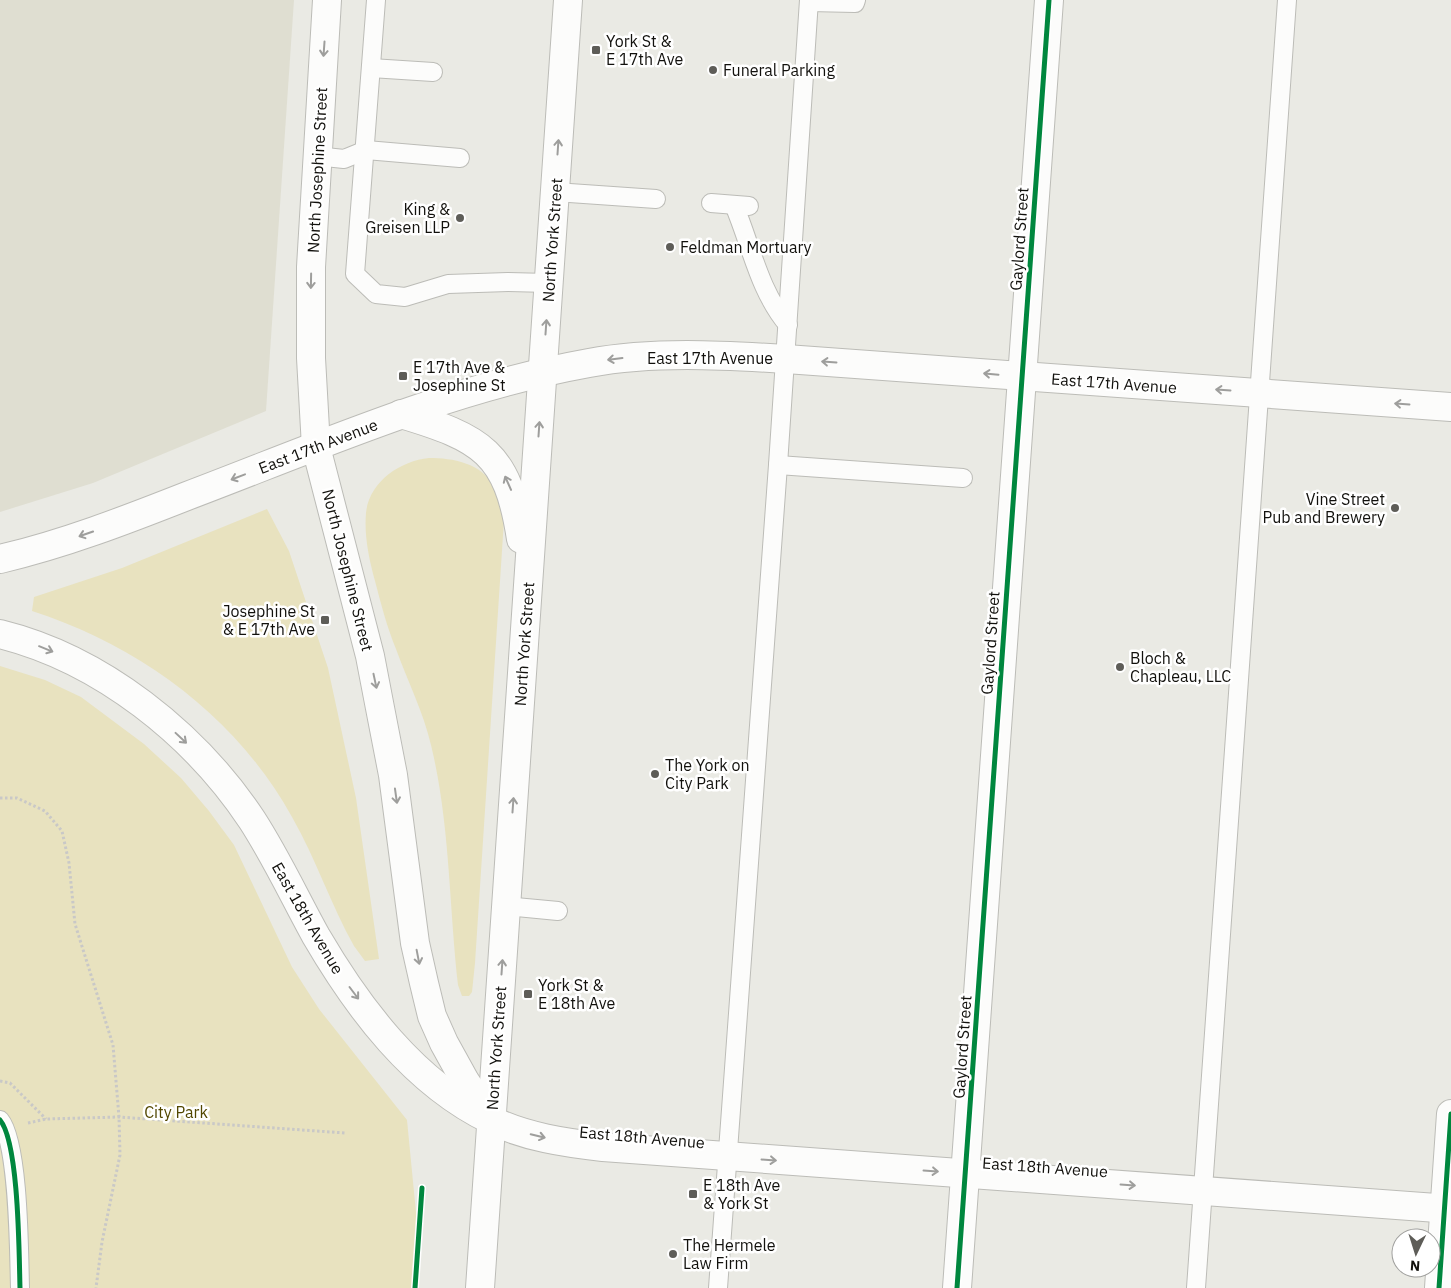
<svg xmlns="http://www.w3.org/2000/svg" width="1451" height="1288" viewBox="0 0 1451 1288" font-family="'IBM Plex Sans',sans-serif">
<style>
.built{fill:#dfded1}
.green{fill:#e8e2bf}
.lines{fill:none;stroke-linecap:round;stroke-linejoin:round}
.service-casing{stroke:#bcbcb7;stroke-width:20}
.minor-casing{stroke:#bcbcb7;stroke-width:30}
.secondary-casing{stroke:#bcbcb7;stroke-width:30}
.path{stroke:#c9c8c7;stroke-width:3;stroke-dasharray:2.5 2.5;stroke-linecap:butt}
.service{stroke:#fcfcfb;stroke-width:18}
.minor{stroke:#fcfcfb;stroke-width:28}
.secondary{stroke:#fcfcfb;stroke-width:28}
.cycleway-casing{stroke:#fff;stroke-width:8}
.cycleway{stroke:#00873e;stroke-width:5}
.oneway{stroke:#9e9e9c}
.poi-dot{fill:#5e5d58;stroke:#fff;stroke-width:2}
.labels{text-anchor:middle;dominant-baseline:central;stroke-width:5;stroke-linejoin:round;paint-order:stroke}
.poi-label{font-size:16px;fill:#12110d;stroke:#fff;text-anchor:start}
.street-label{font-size:16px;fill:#12110d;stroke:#fff}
.park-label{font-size:16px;fill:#524700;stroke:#fff}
</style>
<rect width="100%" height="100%" fill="#eaeae4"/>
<polygon class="built" points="0,0 294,0 266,411 93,483 0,512"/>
<g class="green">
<path d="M429,458C453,458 481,463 494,486C499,496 501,509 504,520L475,963L472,992L469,996H462L458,985C449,905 450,823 431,745C423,711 408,682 396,649C387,627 381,604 375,581C369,559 364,536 366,513C369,482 400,461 429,458Z"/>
<path d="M267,509L289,551L328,668L356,798L379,959L365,961L354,946C331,905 316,859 292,817C236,716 140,646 32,611L34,597L122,568Z"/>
<polygon points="0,666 45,680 81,697 144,744 181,778 209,811 234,845 292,967 319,1009 407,1120 418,1233 414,1288 0,1288"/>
</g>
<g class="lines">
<defs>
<g id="service">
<polyline points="376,0 355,274 376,294 405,297 448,284 508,282 549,283"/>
<polyline points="809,2 855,3 856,0"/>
<polyline points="371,68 433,72"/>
<polyline points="316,156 344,159 366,150 460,158"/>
<polyline points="555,192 656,199"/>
<polyline points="711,203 749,206"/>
<path d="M734,205C751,245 759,291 788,325"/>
<polyline points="778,465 963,478"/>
<polyline points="506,906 558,911"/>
<path d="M0,1120C19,1143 19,1254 20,1288"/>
<polyline points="718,1288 778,465 809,0"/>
<polyline points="1196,1288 1287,0"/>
</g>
<g id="minor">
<polyline points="957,1288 1049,0"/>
<polyline points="1439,1288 1451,1114"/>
</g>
<g id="secondary">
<polyline points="327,0 311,267 311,358 316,447 370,656 380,708 393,775 415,943 424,983 432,1016 444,1043 465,1081 486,1113"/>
<path d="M401,414C481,438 508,452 521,539"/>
<path d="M0,559C64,544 126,520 187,496C319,446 450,388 589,363C653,351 721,355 786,359L1451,407"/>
<path d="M0,634C101,659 195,734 252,820C276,857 295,898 316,936C358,1008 414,1083 491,1120C525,1137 566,1143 603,1147L1451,1209"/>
<polyline points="480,1288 568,0"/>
</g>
</defs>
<use href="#service" class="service-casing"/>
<use href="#minor" class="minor-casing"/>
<use href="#secondary" class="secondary-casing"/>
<g class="path">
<polyline points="0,798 17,798 45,811 62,831 69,863 75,924 113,1045 119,1117 120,1155 102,1242 96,1288"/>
<polyline points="0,1081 10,1083 46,1119"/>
<polyline points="28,1123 46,1119 119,1117 345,1133"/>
</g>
<use href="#service" class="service"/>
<use href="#minor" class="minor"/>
<use href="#secondary" class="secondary"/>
<defs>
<g id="cycleway">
<path d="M0,1120C19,1143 19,1254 20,1288"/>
<polyline points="415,1288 422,1188"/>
<polyline points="957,1288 1049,0"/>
<polyline points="1439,1288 1451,1114"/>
</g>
</defs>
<use href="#cycleway" class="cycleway-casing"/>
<use href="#cycleway" class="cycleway"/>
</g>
<defs><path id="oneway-shaft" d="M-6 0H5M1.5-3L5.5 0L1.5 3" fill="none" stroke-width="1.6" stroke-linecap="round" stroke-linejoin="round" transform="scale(1.25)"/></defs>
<g class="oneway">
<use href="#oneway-shaft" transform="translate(324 49) rotate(94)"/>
<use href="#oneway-shaft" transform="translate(558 147) rotate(-86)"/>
<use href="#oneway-shaft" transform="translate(311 281) rotate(91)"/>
<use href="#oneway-shaft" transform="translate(546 327) rotate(-86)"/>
<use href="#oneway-shaft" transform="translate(615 359) rotate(173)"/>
<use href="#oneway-shaft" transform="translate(829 362) rotate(-176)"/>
<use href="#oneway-shaft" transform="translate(991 374) rotate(-175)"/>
<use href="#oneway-shaft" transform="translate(1223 390) rotate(-176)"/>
<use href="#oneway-shaft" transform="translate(1402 404) rotate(-176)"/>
<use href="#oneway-shaft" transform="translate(539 429) rotate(-86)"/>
<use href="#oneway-shaft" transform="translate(238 477) rotate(159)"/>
<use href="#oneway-shaft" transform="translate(508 483) rotate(-114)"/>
<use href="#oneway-shaft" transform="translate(86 534) rotate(161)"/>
<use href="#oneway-shaft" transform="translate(46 649) rotate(22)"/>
<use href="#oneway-shaft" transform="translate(375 681) rotate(78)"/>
<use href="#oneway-shaft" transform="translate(181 738) rotate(43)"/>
<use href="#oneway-shaft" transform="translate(396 796) rotate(82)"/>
<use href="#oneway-shaft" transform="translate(513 805) rotate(-86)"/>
<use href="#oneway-shaft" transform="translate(418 957) rotate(79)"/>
<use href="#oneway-shaft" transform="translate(502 967) rotate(-86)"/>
<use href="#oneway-shaft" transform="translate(354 993) rotate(53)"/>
<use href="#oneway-shaft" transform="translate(538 1136) rotate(13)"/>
<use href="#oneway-shaft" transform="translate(769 1160) rotate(4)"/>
<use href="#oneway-shaft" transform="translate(931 1171) rotate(4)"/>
<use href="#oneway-shaft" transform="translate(1128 1185) rotate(4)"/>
</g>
<g class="poi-dot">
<rect x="591" y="45" width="10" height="10" rx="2.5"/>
<circle cx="713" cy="70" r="5"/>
<circle cx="460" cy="218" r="5"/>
<circle cx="670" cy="247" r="5"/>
<rect x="398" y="371" width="10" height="10" rx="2.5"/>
<circle cx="1395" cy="508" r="5"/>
<rect x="320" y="615" width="10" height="10" rx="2.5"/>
<circle cx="1120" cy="667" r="5"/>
<circle cx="655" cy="774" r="5"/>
<rect x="523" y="989" width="10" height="10" rx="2.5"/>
<rect x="688" y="1189" width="10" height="10" rx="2.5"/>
<circle cx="673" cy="1254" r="5"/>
</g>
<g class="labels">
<g class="poi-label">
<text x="606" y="41">York St &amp;<tspan x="606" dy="18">E 17th Ave</tspan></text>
<text x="723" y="70">Funeral Parking</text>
<text x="450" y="209" text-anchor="end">King &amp;<tspan x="450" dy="18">Greisen LLP</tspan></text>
<text x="680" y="247">Feldman Mortuary</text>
<text x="413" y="367">E 17th Ave &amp;<tspan x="413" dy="18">Josephine St</tspan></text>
<text x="1385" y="499" text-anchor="end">Vine Street<tspan x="1385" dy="18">Pub and Brewery</tspan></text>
<text x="315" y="611" text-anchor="end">Josephine St<tspan x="315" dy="18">&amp; E 17th Ave</tspan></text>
<text x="1130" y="658">Bloch &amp;<tspan x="1130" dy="18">Chapleau, LLC</tspan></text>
<text x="665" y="765">The York on<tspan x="665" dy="18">City Park</tspan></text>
<text x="538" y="985">York St &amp;<tspan x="538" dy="18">E 18th Ave</tspan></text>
<text x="703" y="1185">E 18th Ave<tspan x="703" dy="18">&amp; York St</tspan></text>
<text x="683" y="1245">The Hermele<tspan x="683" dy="18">Law Firm</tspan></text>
</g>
<g class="street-label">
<text transform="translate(317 170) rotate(-87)">North Josephine Street</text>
<text transform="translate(1019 239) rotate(-86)">Gaylord Street</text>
<text transform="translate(552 240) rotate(-86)">North York Street</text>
<text x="710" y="358">East 17th Avenue</text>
<text transform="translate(1114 383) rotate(4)">East 17th Avenue</text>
<text transform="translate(318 446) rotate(-21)">East 17th Avenue</text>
<text transform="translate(348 570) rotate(76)">North Josephine Street</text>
<text transform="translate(990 643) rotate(-86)">Gaylord Street</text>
<text transform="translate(524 644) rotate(-86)">North York Street</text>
<text transform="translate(308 918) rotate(60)">East 18th Avenue</text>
<text transform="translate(962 1047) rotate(-86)">Gaylord Street</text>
<text transform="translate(496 1048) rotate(-86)">North York Street</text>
<text transform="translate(642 1137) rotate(5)">East 18th Avenue</text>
<text transform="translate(1045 1167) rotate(4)">East 18th Avenue</text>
</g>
<g class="park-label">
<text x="176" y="1112">City Park</text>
</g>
</g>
<g transform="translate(1416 1253) rotate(184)"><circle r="24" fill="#ffffff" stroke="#a0a09e"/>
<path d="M0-4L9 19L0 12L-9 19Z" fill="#5e5d58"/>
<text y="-8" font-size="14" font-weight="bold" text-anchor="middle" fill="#12110d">N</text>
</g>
</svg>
